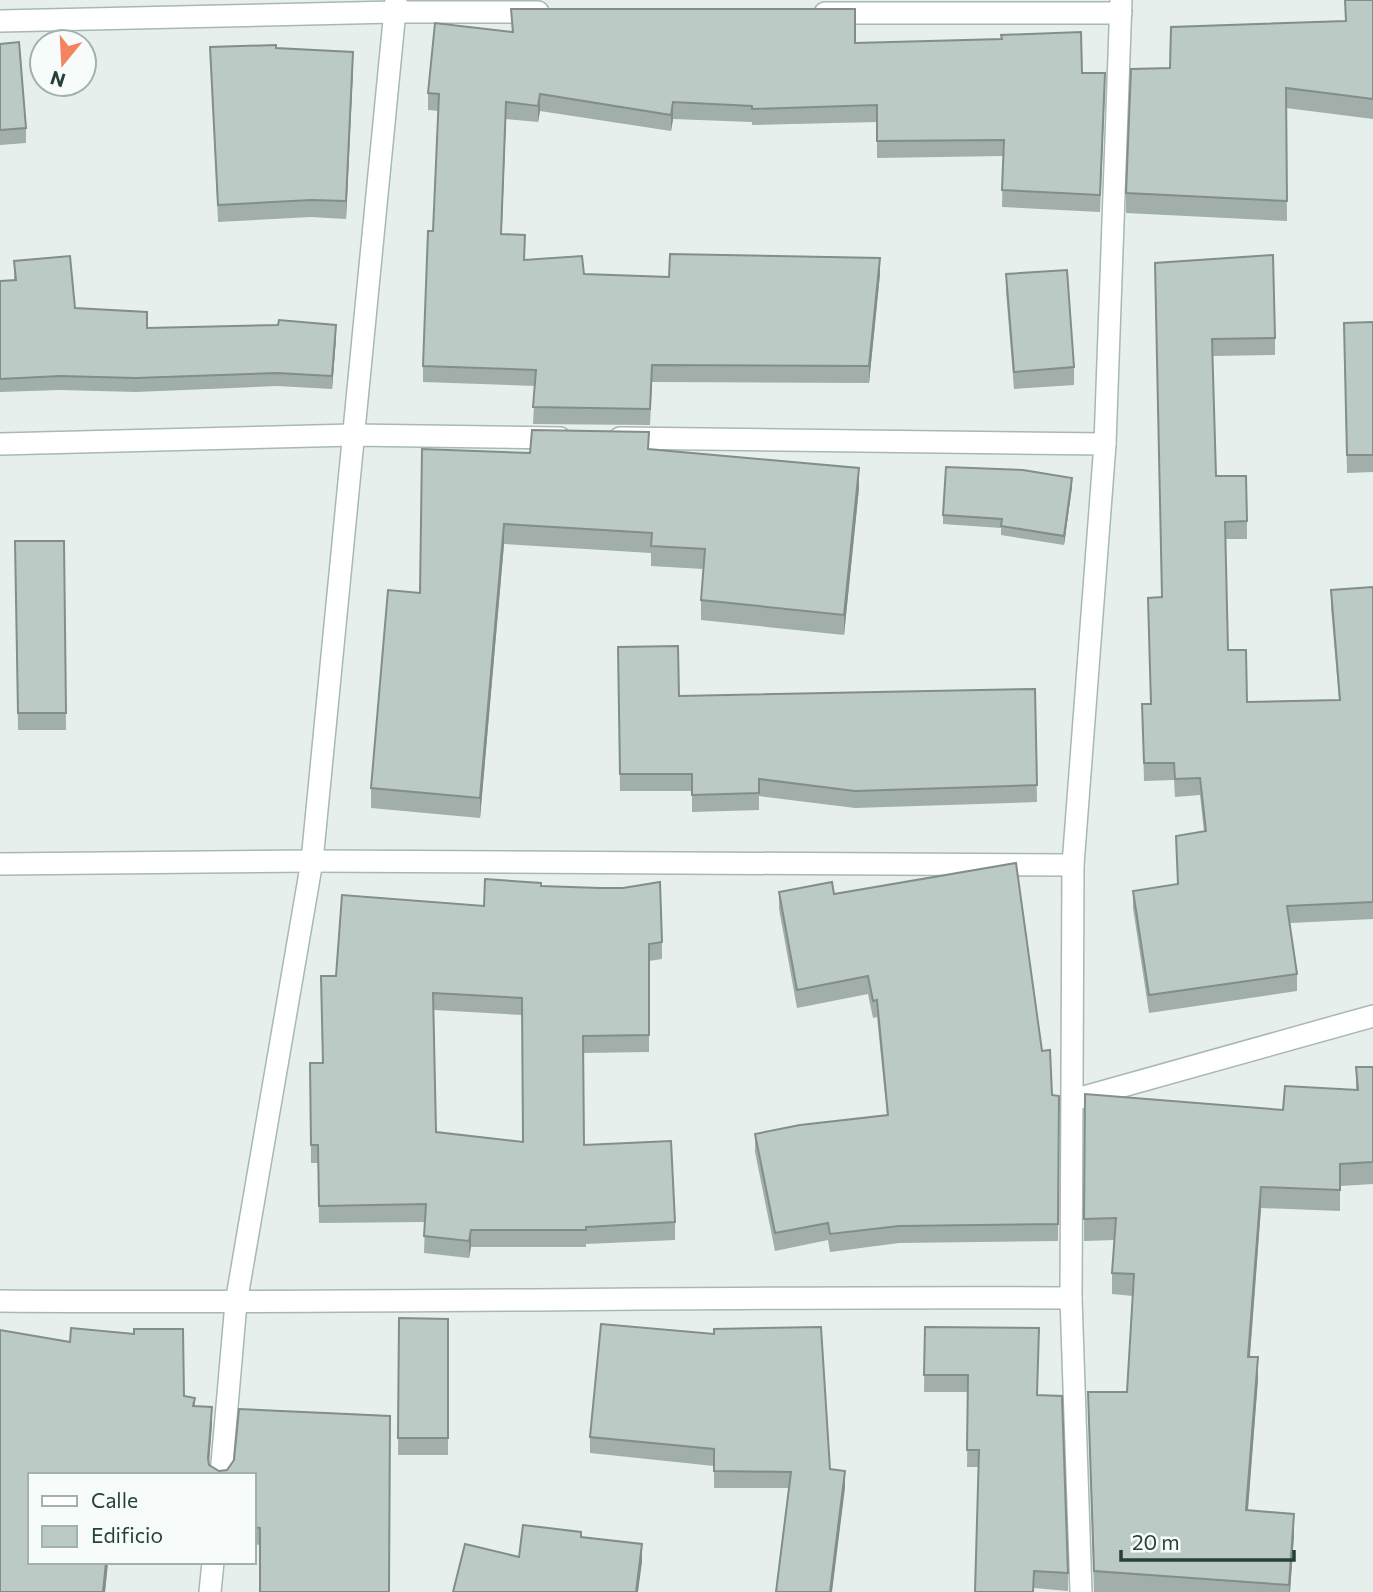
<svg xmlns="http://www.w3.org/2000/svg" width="1373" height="1592" viewBox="0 0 1373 1592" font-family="Commissioner,sans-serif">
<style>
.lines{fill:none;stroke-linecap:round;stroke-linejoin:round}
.minor-casing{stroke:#a8b8b2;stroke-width:24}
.minor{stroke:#fff;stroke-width:21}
.wall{fill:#a1aea9;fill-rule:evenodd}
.shaded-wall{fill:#838d89}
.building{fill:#bbcac4;stroke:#838d89;stroke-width:2;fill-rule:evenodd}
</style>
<rect width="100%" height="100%" fill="#e6efeb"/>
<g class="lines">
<defs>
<g id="minor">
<polyline points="825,13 1121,13"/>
<polyline points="0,21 394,12 538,12"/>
<polyline points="620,438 1105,444"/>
<polyline points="0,444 353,435 560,438"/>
<polyline points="0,864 312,861 1073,865"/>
<polyline points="1073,1100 1373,1016"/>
<path d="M0,1301C357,1304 714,1296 1071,1298"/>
<polyline points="221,1475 236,1303 312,861 396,0"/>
<polyline points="210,1592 213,1562"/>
<polyline points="1081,1592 1071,1298 1073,865 1105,444 1121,0"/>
</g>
</defs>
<use href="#minor" class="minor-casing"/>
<use href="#minor" class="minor"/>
</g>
<g class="wall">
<polygon points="1373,0 1373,119 1286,108 1287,221 1126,213 1126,193 1170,68 1345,21"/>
<polygon points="511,9 855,43 1082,73 1105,89 1100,212 1002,207 1003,156 877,158 877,122 752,125 752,122 673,119 671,131 540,111 538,122 506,119 501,234 524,259 584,274 669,277 880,274 869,383 652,382 650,425 533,424 535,386 423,382 423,366 433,231 439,111 428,110 428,93 512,32"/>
<polygon points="0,44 26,128 26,143 0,145"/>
<polygon points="210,47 276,48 353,69 346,219 311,217 218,222"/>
<polygon points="14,261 75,308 147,328 336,338 332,389 277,386 136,392 60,390 0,392 0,281 14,280"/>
<polygon points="1006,274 1074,367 1074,385 1014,389 1006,291"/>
<polygon points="1155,281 1275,338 1275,355 1212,356 1216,476 1247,521 1247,539 1225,539 1228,650 1247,702 1339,700 1331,607 1331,590 1373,587 1373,919 1290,923 1297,974 1297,991 1149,1013 1133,908 1133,891 1177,884 1204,832 1200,795 1175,797 1174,780 1144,781 1142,704 1150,704 1162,597"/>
<polygon points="1373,322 1373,472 1347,473 1344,340"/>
<polygon points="649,449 859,488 844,635 701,620 701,600 703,569 651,566 651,553 504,544 480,818 371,808 371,788 420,593 530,453"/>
<polygon points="1072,487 1064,545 1001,535 1001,528 943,524 943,515"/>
<polygon points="15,541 64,541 66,730 18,730"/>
<polygon points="618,647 679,696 1035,689 1037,802 855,808 759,796 759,810 692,812 692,791 620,791"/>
<path d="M541,886L662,942V959L649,961V1052L583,1053L584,1145L675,1222V1240L586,1244V1247H471L469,1258L424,1253L425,1222L319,1223L318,1163H311L310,1063H322L336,976L484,906ZM434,1010L522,1015L523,1142L436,1132Z"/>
<polygon points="779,892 834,894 1042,1051 1052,1095 1059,1096 1058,1241 899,1243 830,1252 828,1240 775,1251 755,1152 755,1134 887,1115 877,1017 873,1018 868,994 797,1008 779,909"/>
<polygon points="1356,1067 1373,1067 1373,1184 1340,1186 1340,1211 1261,1208 1250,1357 1258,1379 1248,1511 1294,1535 1290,1592 1094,1592 1088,1392 1127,1392 1133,1296 1112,1294 1112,1273 1115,1240 1084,1241 1085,1094 1283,1110 1356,1090"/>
<polygon points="399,1318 448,1319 448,1455 398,1455"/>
<polygon points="601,1324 830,1469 845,1488 714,1488 714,1466 590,1453 590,1437"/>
<polygon points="925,1327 1038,1395 1068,1573 1068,1591 1034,1588 979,1467 967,1467 968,1392 924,1392"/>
<polygon points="71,1328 134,1334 134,1329 183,1329 184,1396 195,1398 195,1407 212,1407 212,1424 209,1462 209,1465 219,1471 227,1470 234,1460 239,1409 390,1416 389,1592 260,1592 260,1545 254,1544 254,1475 30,1475 30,1562 108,1562 105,1592 0,1592 0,1330 70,1342"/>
</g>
<g class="shaded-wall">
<polygon points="353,52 353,69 346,219 346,201"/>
<polygon points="540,94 540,111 538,122 538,106"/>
<polygon points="506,102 506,119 501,251 501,234"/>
<polygon points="673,102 673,119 671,131 671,115"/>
<polygon points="880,258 880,274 869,383 869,366"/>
<polygon points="336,325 336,338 332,389 332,376"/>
<polygon points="859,468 859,488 844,635 844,615"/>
<polygon points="1072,478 1072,487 1064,545 1064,536"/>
<polygon points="504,524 504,544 480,818 480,798"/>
<polygon points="1261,1187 1261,1208 1248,1378 1248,1357"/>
<polygon points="471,1230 471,1247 469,1258 469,1241"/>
<polygon points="1258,1357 1258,1379 1246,1532 1246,1510"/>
<polygon points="212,1407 212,1424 208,1475 208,1458"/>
<polygon points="845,1471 845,1488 832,1592 830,1592"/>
<polygon points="1294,1514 1294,1535 1290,1592 1289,1592"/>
<polygon points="642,1544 642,1562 638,1592 636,1592"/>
<polygon points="106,1562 108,1562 105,1592 103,1592"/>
</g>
<g class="building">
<polygon points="1345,0 1373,0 1373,99 1286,88 1287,201 1126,193 1131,69 1170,68 1171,27 1346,21"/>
<polygon points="511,9 855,9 855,43 1002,39 1001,35 1081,32 1082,73 1105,73 1100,195 1002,190 1004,140 877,141 877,105 752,109 752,106 673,102 671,115 540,94 538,106 506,102 501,234 525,235 524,260 582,256 584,274 669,277 670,254 880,258 869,366 652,365 650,409 533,407 536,370 423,366 428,231 433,231 439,94 428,93 435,23 513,32"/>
<polygon points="19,42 26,128 0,130 0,44"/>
<polygon points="276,45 276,48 353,52 346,201 311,200 218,205 210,47"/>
<polygon points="1273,255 1275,338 1212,339 1216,476 1246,476 1247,521 1225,522 1228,650 1246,650 1247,702 1340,700 1331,590 1373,587 1373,902 1287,906 1297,974 1149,995 1133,891 1178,884 1176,836 1206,831 1200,778 1175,779 1174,763 1144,763 1142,704 1151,704 1148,598 1162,597 1155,263"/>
<polygon points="70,256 75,308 147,312 147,328 278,325 279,320 336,325 332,376 277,373 136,378 60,376 0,379 0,281 16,280 14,261"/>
<polygon points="1067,270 1074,367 1014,372 1006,274"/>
<polygon points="1373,322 1373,455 1347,455 1344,323"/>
<polygon points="532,430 649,432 648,449 859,468 844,615 701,600 705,549 651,546 652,533 504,524 480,798 371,788 388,590 420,593 422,449 530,453"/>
<polygon points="946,467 1023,470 1072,478 1064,536 1001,526 1002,519 943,515"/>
<polygon points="15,541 64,541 66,713 18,713"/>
<polygon points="678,646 679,696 1035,689 1037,785 855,791 759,779 759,793 692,795 692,774 620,774 618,647"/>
<polygon points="1016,863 1042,1051 1050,1050 1052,1095 1059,1096 1058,1224 899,1226 830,1234 828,1223 775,1233 755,1134 800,1125 888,1115 877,1000 873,1001 868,976 797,990 779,892 832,882 834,894"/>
<path d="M485,879L541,883V886L600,888H623L660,882L662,942L649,944V1035L583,1036L584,1145L671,1141L675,1222L586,1227V1230H471L469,1241L424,1236L426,1204L319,1206L318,1145H311L310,1063H323L321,976H336L342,895L484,906ZM433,993L522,998L523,1142L436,1132Z"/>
<polygon points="1356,1067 1373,1067 1373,1162 1340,1164 1340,1190 1261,1187 1248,1357 1258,1357 1246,1510 1294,1514 1289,1585 1094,1571 1088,1392 1127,1392 1134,1274 1112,1273 1116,1218 1084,1219 1085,1094 1283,1110 1285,1086 1358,1090"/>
<polygon points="399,1318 448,1319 448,1438 398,1438"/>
<polygon points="601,1324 714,1334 714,1329 821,1327 830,1469 845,1471 830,1592 776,1592 791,1472 714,1471 714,1449 590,1437"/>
<polygon points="925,1327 1039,1328 1037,1395 1062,1396 1068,1573 1034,1571 1033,1592 975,1592 979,1450 967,1450 968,1375 924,1375"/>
<polygon points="71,1328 134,1334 134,1329 183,1329 184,1396 195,1398 193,1406 212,1407 208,1458 209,1465 219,1471 227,1470 234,1460 239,1409 390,1416 389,1592 260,1592 260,1528 254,1527 254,1475 30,1475 30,1562 106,1562 103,1592 0,1592 0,1330 70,1342"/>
<polygon points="523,1525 581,1532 581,1537 642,1544 636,1592 453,1592 465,1544 519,1557"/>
</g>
<rect x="28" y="1473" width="228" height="91" fill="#f7fbf9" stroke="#a3b1ad" stroke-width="2"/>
<rect x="42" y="1496" width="35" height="10" fill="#ffffff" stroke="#a3b1ad" stroke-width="2"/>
<text x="91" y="1508" font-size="21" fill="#24423a">Calle</text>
<rect x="42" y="1526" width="35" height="21" fill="#bbcac4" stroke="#a3b1ad" stroke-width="2"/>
<text x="91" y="1543" font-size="21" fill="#24423a">Edificio</text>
<g transform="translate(63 63) rotate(198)"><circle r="33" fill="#f7fbf9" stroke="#a3b1ad" stroke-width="2"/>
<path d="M0-5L12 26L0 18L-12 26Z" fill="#f4845f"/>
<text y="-10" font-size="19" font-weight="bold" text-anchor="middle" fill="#24423a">N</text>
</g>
<path d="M1121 1550v10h173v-10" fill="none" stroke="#24423a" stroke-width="3.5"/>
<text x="1132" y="1550" font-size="21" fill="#24423a" stroke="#f7fbf9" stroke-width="5" paint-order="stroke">20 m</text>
</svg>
